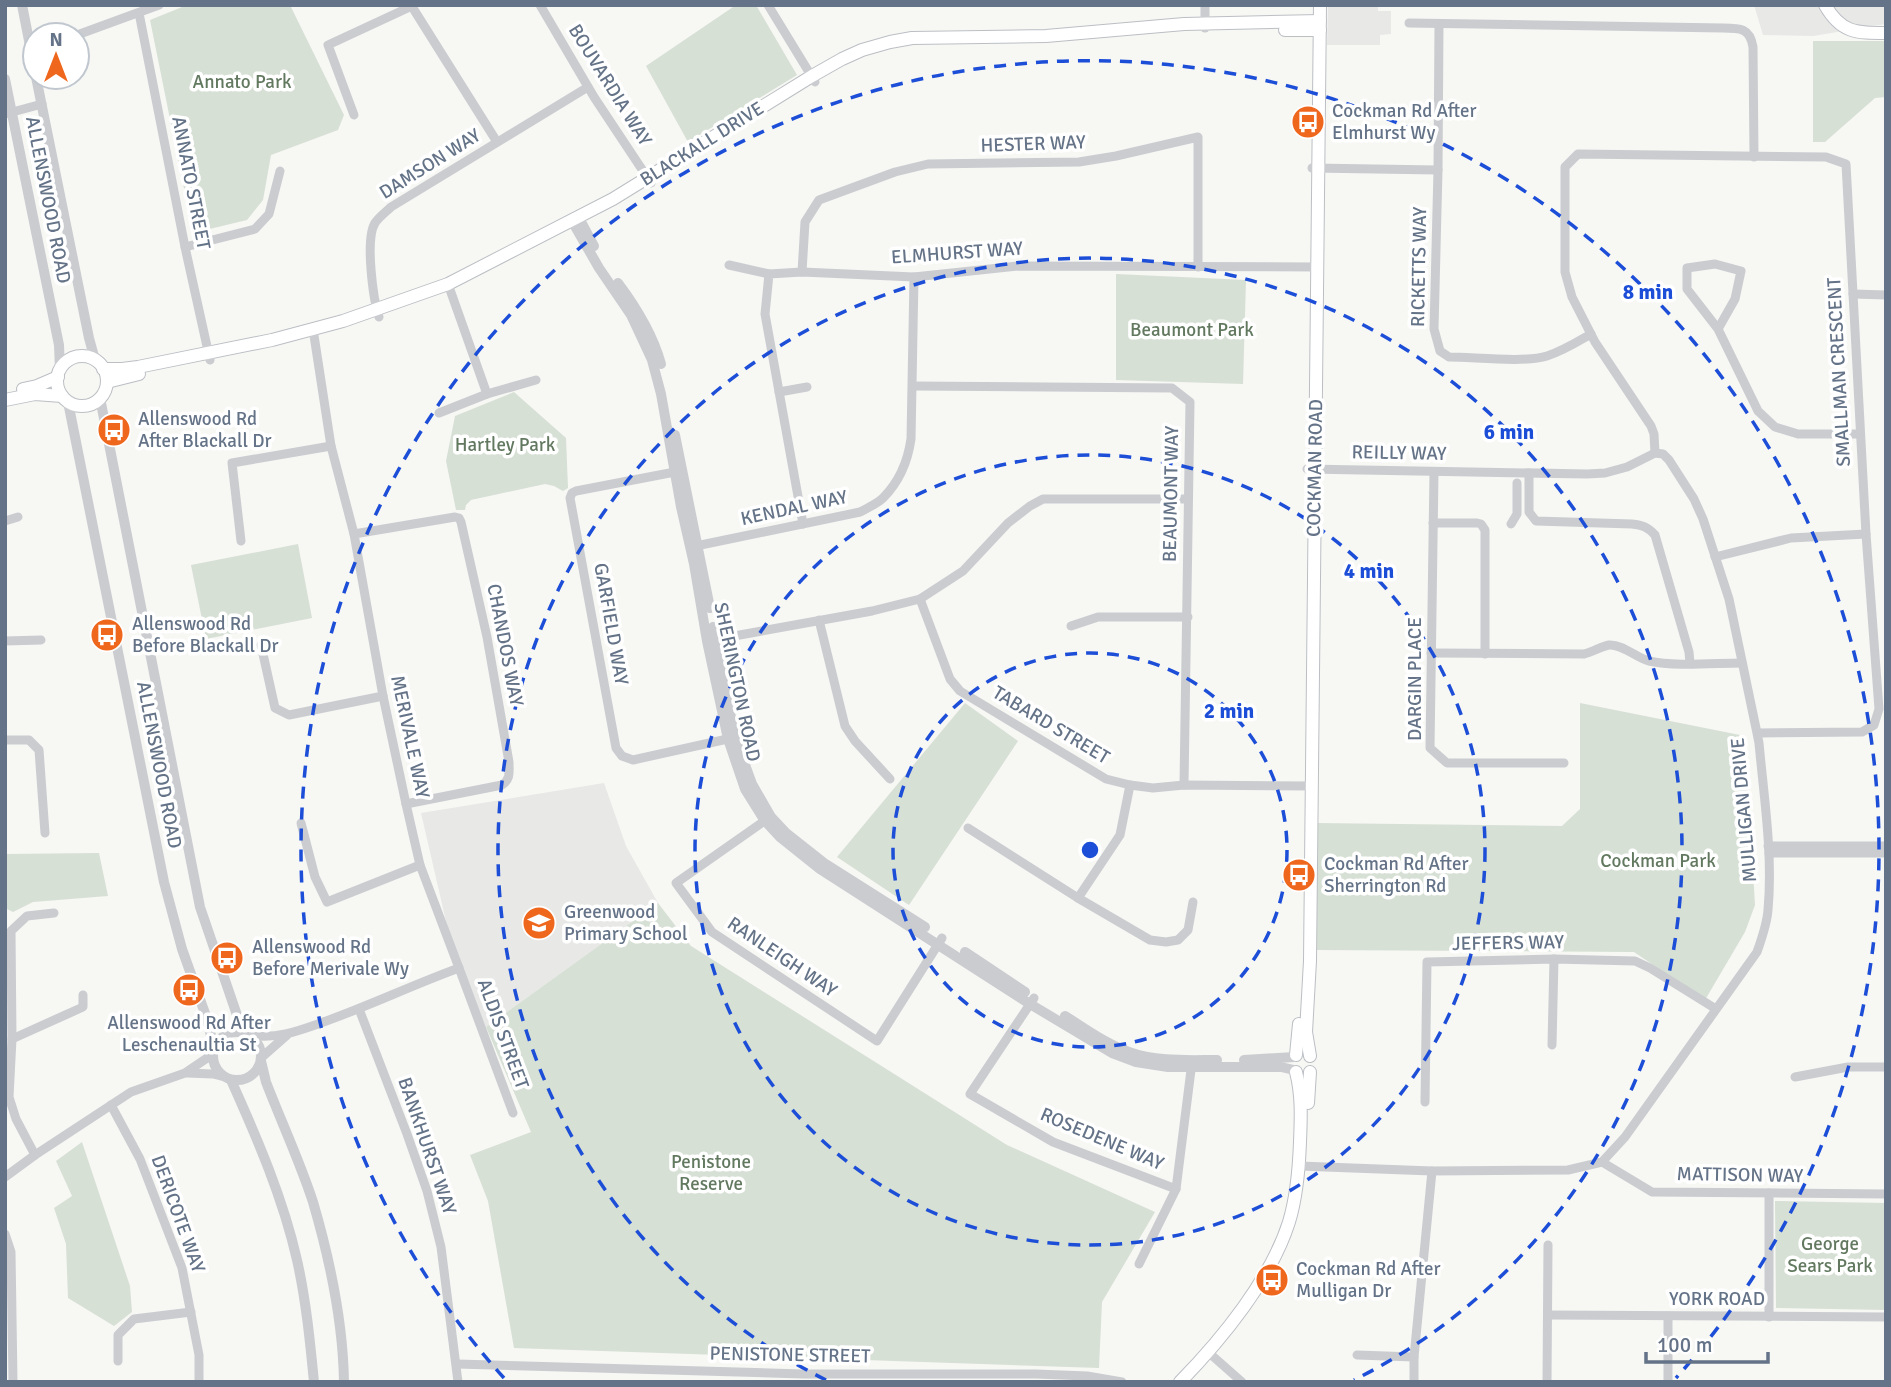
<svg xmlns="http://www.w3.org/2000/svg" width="1891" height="1387" viewBox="0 0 1891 1387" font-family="Signika,sans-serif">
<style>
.built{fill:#e8e8e7}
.green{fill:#d7e0d5}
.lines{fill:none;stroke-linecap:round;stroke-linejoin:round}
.secondary-casing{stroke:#bbbfc4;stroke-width:14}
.minor{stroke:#caccd0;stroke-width:9}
.tertiary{stroke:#caccd0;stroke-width:10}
.secondary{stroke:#fff;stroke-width:12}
.ring{fill:none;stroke:#1d4ed8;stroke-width:3.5;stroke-dasharray:12 9}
.labels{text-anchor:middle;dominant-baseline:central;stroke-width:7;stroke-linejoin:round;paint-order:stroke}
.park-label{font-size:19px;fill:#627960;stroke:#fff}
.street-label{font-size:19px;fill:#647387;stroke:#fff}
.poi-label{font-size:19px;fill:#647387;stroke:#fff;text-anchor:start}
.centre{fill:#1d4ed8;stroke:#fff;stroke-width:3.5}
.ring-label{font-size:21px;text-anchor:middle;font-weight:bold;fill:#1d4ed8;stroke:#fff;stroke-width:7;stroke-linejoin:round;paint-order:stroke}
</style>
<rect width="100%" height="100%" fill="#f7f7f4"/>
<g class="built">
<polygon points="1328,5 1378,5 1378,11 1391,11 1391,34 1380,35 1380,45 1327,45"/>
<polygon points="1754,5 1886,5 1886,24 1813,36 1763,35"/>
<polygon points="604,783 626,846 658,903 486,1027 451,943 421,813"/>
</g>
<g class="green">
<polygon points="187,5 290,5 344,115 338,130 271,155 263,200 247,220 193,233 150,20"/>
<polygon points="736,5 756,5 797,75 688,142 646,66"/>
<polygon points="1813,41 1886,41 1886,97 1875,98 1825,142 1813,142"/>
<polygon points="1116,274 1246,280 1243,384 1116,380"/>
<polygon points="514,392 566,438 568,488 563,491 554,486 545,484 471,500 466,505 465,510 456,510 446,461 455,416"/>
<polygon points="298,544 312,618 206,639 191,565"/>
<polygon points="965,703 1018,741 909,905 837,857"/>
<polygon points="1580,703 1745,736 1755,905 1745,932 1705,1000 1634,952 1317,950 1317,823 1562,826 1580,809"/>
<polygon points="99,853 108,896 33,902 13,912 5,908 5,854"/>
<polygon points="658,903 691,946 1007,1145 1155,1212 1102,1302 1099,1368 514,1348 488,1201 470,1155 531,1132 486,1027"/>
<polygon points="82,1142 130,1286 132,1312 114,1326 68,1298 66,1244 54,1208 72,1196 56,1161"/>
<polygon points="1775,1201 1886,1203 1886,1310 1776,1308"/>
</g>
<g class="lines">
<defs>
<g id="secondary">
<path d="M1825,5C1841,33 1856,33 1886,33"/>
<polyline points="1285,30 1320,30"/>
<circle cx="82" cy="381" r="25"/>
<polyline points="103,369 122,369 138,367 272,340 343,321 448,284 613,199 812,76 842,59 862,50 890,42 912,38 1046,36 1184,24 1320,21"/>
<polyline points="107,382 139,374"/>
<polyline points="23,389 37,386 58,377"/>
<polyline points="5,400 35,394 62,396"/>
<polyline points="1296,1055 1299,1024"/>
<polyline points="1310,1056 1306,1032 1310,961 1320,5"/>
<polyline points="1308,1103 1310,1072"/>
<path d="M1180,1382C1222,1339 1271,1279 1289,1222C1297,1196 1299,1169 1300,1142C1301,1118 1302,1095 1296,1072"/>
</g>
</defs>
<use href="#secondary" class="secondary-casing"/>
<g class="minor">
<polyline points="411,5 497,142"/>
<polyline points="540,5 594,97 651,183"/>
<polyline points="768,5 815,82"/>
<polyline points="1205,5 1205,28"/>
<polyline points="139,13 185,247 210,360"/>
<path d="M1409,23L1723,28C1740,28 1750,28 1753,47L1754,157"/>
<path d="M1439,24L1438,170L1434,329L1440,351L1449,357C1474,357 1524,363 1547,356C1563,351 1577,342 1591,334"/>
<polyline points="77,35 159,5"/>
<polyline points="5,114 42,104"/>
<polyline points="354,115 328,45 412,6"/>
<polyline points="1312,168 1438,170"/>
<polyline points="185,247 255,229 269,214 280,171"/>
<polyline points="729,265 769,274"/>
<polyline points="802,272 805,222 819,200 895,172 928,164 1079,162 1116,156 1198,137 1198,267"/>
<polyline points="448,284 487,394"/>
<polyline points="1853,294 1886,295"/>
<path d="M379,317C373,299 365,239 375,223C379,217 386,212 391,207L588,87"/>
<polyline points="1718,329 1735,299 1741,271 1715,264 1687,268 1687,289 1718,329 1758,411 1775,427 1798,434 1860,434"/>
<polyline points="913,386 1172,388 1190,402 1184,785"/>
<polyline points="779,392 807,387"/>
<polyline points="439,413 487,394 536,380"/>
<polyline points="1307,469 1587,474 1605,473 1627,467 1655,453"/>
<polyline points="680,471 576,491 572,493 570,498 616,748 622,756 633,760 732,738"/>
<polyline points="1434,472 1430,748 1447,763 1564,763"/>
<path d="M1529,473V512L1536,521L1632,524C1642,525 1648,527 1655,535L1689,652L1690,663"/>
<polyline points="5,521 18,517"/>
<polyline points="1433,523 1477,523 1481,524 1485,530 1485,654"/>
<polyline points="803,524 765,314 769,274 802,272 914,277 1018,266 1317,267"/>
<polyline points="1511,524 1517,514 1517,483"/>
<path d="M354,534L455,517L459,518L461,522L487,637L509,762C509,772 511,779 502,785L406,804"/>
<polyline points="241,541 232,463 331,446"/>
<path d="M691,547L860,512C867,508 877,504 883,498C899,482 908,460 911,439L914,277"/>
<polyline points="1715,557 1791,538 1866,534"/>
<polyline points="920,599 950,679 960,691 1106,779 1130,785 1153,788 1184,785 1311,786"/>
<polyline points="819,620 845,726 855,741 890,779"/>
<polyline points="1071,626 1098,617 1188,617"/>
<polyline points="712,640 872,611 920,599 963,571 1008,523 1030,506 1043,499 1187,499"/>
<polyline points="5,641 41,640"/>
<polyline points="261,645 275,708 289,715 383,696"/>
<path d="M1431,653L1584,654C1593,652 1602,646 1609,645C1623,644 1636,658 1649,661C1675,667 1715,663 1742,663"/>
<polyline points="5,740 29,740 39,750 45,833"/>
<polyline points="770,817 676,883 712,932 877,1041 942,938"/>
<polyline points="301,823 315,877 327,902 420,865"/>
<polyline points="968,828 1078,898 1120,835 1130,785"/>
<polyline points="1768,846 1886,846"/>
<polyline points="1769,853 1886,853"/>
<polyline points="1078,898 1150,940 1166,942 1178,940 1188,930 1193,902"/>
<polyline points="459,968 513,1113"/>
<polyline points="1034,998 970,1094 1053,1142 1176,1189"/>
<polyline points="359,1009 407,1134 427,1191 441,1247 458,1382"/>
<path d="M251,1035C278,1040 303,1029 329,1020C373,1004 415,984 459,968L420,865L406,804L383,696L354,534L331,446L313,329"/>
<polyline points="12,1039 83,1007 83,995"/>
<polyline points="1552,1045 1554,959"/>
<polyline points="262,1057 287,1035"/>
<polyline points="187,1073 213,1074 225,1077"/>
<polyline points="1795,1077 1848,1067 1886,1067"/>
<polyline points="1425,1102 1427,962 1554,959 1635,961 1650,968 1716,1009"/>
<polyline points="111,1105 140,1159 182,1268 199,1355 199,1382"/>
<polyline points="35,1155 16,1119 9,1097 12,1039 11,931 27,916 54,913"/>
<polyline points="1602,1162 1652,1192 1886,1194"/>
<path d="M1299,1166L1432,1171L1568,1170L1602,1162L1625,1137L1757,952C1762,938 1767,924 1768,910C1773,855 1764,798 1759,743L1757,733L1729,599L1703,519L1694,499L1669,460L1663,454L1655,453L1654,434L1651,426L1595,342L1572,297L1565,272V167L1578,154L1826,157L1846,164L1866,534L1879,709L1874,725L1862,732L1757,733"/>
<polyline points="5,1177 35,1155 131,1092 185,1073 213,1054"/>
<polyline points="1769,1193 1769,1317"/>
<polyline points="5,1234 11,1252 13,1382"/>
<polyline points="1139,1264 1176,1189 1192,1062"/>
<polyline points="1548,1315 1886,1317"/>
<polyline points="1668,1316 1668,1382"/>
<polyline points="1208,1352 1242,1382"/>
<polyline points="1357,1355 1414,1357"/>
<polyline points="118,1361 118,1335 134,1319 191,1312"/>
<polyline points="457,1364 803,1374 1036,1374 1087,1376 1122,1382"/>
<polyline points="1414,1382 1414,1357 1432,1171"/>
<polyline points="1547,1382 1548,1245"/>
</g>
<g class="tertiary">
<polyline points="22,5 35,71"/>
<polyline points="36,77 89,338 95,360"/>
<polyline points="5,79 59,345 60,370"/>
<polyline points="579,218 594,246"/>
<polyline points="572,221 599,268 631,315 652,360 661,394 681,507 694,564 707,641 728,739 745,789 765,821 780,837 820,869 1030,1004 1112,1053 1136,1062 1168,1067 1281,1067 1294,1070"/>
<path d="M618,283C636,307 653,335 661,364"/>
<polyline points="100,398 200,907 238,1018 247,1033"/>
<polyline points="68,402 164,882 182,949 207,1019 214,1048"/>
<polyline points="675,435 710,608"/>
<polyline points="713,627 735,737 752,784 771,817 786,833 824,863 925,927"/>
<polyline points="965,952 1025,992"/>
<path d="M1065,1016C1086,1029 1106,1044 1129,1052C1156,1062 1188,1060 1217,1060"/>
<circle cx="237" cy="1056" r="24"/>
<polyline points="1244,1060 1294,1057"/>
<path d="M261,1061L266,1082C281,1121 300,1162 313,1202C330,1260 343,1322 344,1382"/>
<path d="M231,1080C257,1138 283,1198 297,1260C306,1300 310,1341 314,1382"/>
</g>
<use href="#secondary" class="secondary"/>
</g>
<g class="ring">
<circle cx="1090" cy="850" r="197"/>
<circle cx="1090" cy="850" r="395"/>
<path d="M826 1380A592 592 0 1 1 1354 1380"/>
<path d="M504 1378A789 789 0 1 1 1676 1378"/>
</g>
<defs>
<symbol id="bus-disc" viewBox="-11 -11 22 22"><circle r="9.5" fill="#ef671d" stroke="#fff"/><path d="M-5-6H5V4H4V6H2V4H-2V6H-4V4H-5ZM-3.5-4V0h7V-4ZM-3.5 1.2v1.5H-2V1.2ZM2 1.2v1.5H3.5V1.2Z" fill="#fff"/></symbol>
<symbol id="school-disc" viewBox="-11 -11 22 22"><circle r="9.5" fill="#ef671d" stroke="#fff"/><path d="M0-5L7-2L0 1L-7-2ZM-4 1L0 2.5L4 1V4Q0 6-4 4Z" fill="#fff"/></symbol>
</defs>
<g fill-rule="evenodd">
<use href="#bus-disc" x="1289" y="103" width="38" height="38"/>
<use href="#bus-disc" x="95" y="411" width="38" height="38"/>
<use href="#bus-disc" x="88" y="616" width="38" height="38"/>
<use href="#bus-disc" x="1280" y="856" width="38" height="38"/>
<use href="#school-disc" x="520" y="904" width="38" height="38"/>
<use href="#bus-disc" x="208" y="939" width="38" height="38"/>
<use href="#bus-disc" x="170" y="971" width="38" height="38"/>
<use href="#bus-disc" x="1253" y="1261" width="38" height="38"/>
</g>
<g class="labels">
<g class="park-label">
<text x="242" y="82">Annato Park</text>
<text x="1192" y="330">Beaumont Park</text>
<text x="505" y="445">Hartley Park</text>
<text x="1658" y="861">Cockman Park</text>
<text x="711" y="1162">Penistone<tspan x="711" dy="22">Reserve</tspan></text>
<text x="1830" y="1244">George<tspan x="1830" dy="22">Sears Park</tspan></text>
</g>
<g class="street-label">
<text transform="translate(610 85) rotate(58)">BOUVARDIA WAY</text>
<text transform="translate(702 144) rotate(-32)">BLACKALL DRIVE</text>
<text transform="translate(1033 144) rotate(-2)">HESTER WAY</text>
<text transform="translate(430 164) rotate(-32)">DAMSON WAY</text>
<text transform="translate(191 183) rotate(79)">ANNATO STREET</text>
<text transform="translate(48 200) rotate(79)">ALLENSWOOD ROAD</text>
<text transform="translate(957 253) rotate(-4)">ELMHURST WAY</text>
<text transform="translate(1419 267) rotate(-89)">RICKETTS WAY</text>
<text transform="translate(1839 372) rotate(-93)">SMALLMAN CRESCENT</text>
<text transform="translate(1399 453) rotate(1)">REILLY WAY</text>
<text transform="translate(1315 468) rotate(-89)">COCKMAN ROAD</text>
<text transform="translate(1171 494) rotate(-89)">BEAUMONT WAY</text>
<text transform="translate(794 508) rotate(-12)">KENDAL WAY</text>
<text transform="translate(611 624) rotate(80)">GARFIELD WAY</text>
<text transform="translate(505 645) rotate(79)">CHANDOS WAY</text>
<text transform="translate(1415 679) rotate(-90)">DARGIN PLACE</text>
<text transform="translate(737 682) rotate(78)">SHERINGTON ROAD</text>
<text transform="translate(1051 725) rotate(31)">TABARD STREET</text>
<text transform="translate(410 737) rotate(78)">MERIVALE WAY</text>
<text transform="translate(159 765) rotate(79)">ALLENSWOOD ROAD</text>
<text transform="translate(1744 810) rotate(-95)">MULLIGAN DRIVE</text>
<text transform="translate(1508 943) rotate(-1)">JEFFERS WAY</text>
<text transform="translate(782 957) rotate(34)">RANLEIGH WAY</text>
<text transform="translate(503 1034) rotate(70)">ALDIS STREET</text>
<text transform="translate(1102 1139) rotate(23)">ROSEDENE WAY</text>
<text transform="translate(427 1146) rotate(71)">BANKHURST WAY</text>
<text transform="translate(1740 1175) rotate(1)">MATTISON WAY</text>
<text transform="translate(178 1214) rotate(70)">DERICOTE WAY</text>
<text x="1717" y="1299">YORK ROAD</text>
<text transform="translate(790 1355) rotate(1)">PENISTONE STREET</text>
</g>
<g class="poi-label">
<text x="1332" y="111">Cockman Rd After<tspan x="1332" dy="22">Elmhurst Wy</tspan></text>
<text x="138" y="419">Allenswood Rd<tspan x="138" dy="22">After Blackall Dr</tspan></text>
<text x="132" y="624">Allenswood Rd<tspan x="132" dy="22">Before Blackall Dr</tspan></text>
<text x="1324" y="864">Cockman Rd After<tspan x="1324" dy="22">Sherrington Rd</tspan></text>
<text x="564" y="912">Greenwood<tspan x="564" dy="22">Primary School</tspan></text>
<text x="252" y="947">Allenswood Rd<tspan x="252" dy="22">Before Merivale Wy</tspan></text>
<text x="189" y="1023" text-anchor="middle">Allenswood Rd After<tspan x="189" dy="22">Leschenaultia St</tspan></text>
<text x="1296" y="1269">Cockman Rd After<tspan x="1296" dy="22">Mulligan Dr</tspan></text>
</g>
</g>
<circle cx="1090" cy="850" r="10" class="centre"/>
<g class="ring-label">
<text x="1648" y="299">8 min</text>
<text x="1509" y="439">6 min</text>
<text x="1369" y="578">4 min</text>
<text x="1229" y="718">2 min</text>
</g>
<rect width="1891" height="1387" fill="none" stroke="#647387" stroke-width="14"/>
<g transform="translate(56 56)"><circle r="33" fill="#ffffff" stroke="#c1c7cf" stroke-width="2"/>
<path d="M0-5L12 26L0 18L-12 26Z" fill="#ef671d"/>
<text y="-10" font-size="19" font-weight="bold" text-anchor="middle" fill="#647387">N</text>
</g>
<path d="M1646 1352v10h122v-10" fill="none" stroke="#647387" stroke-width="3.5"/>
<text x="1657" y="1352" font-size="21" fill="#647387" stroke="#ffffff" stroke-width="5" paint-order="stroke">100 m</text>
</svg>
